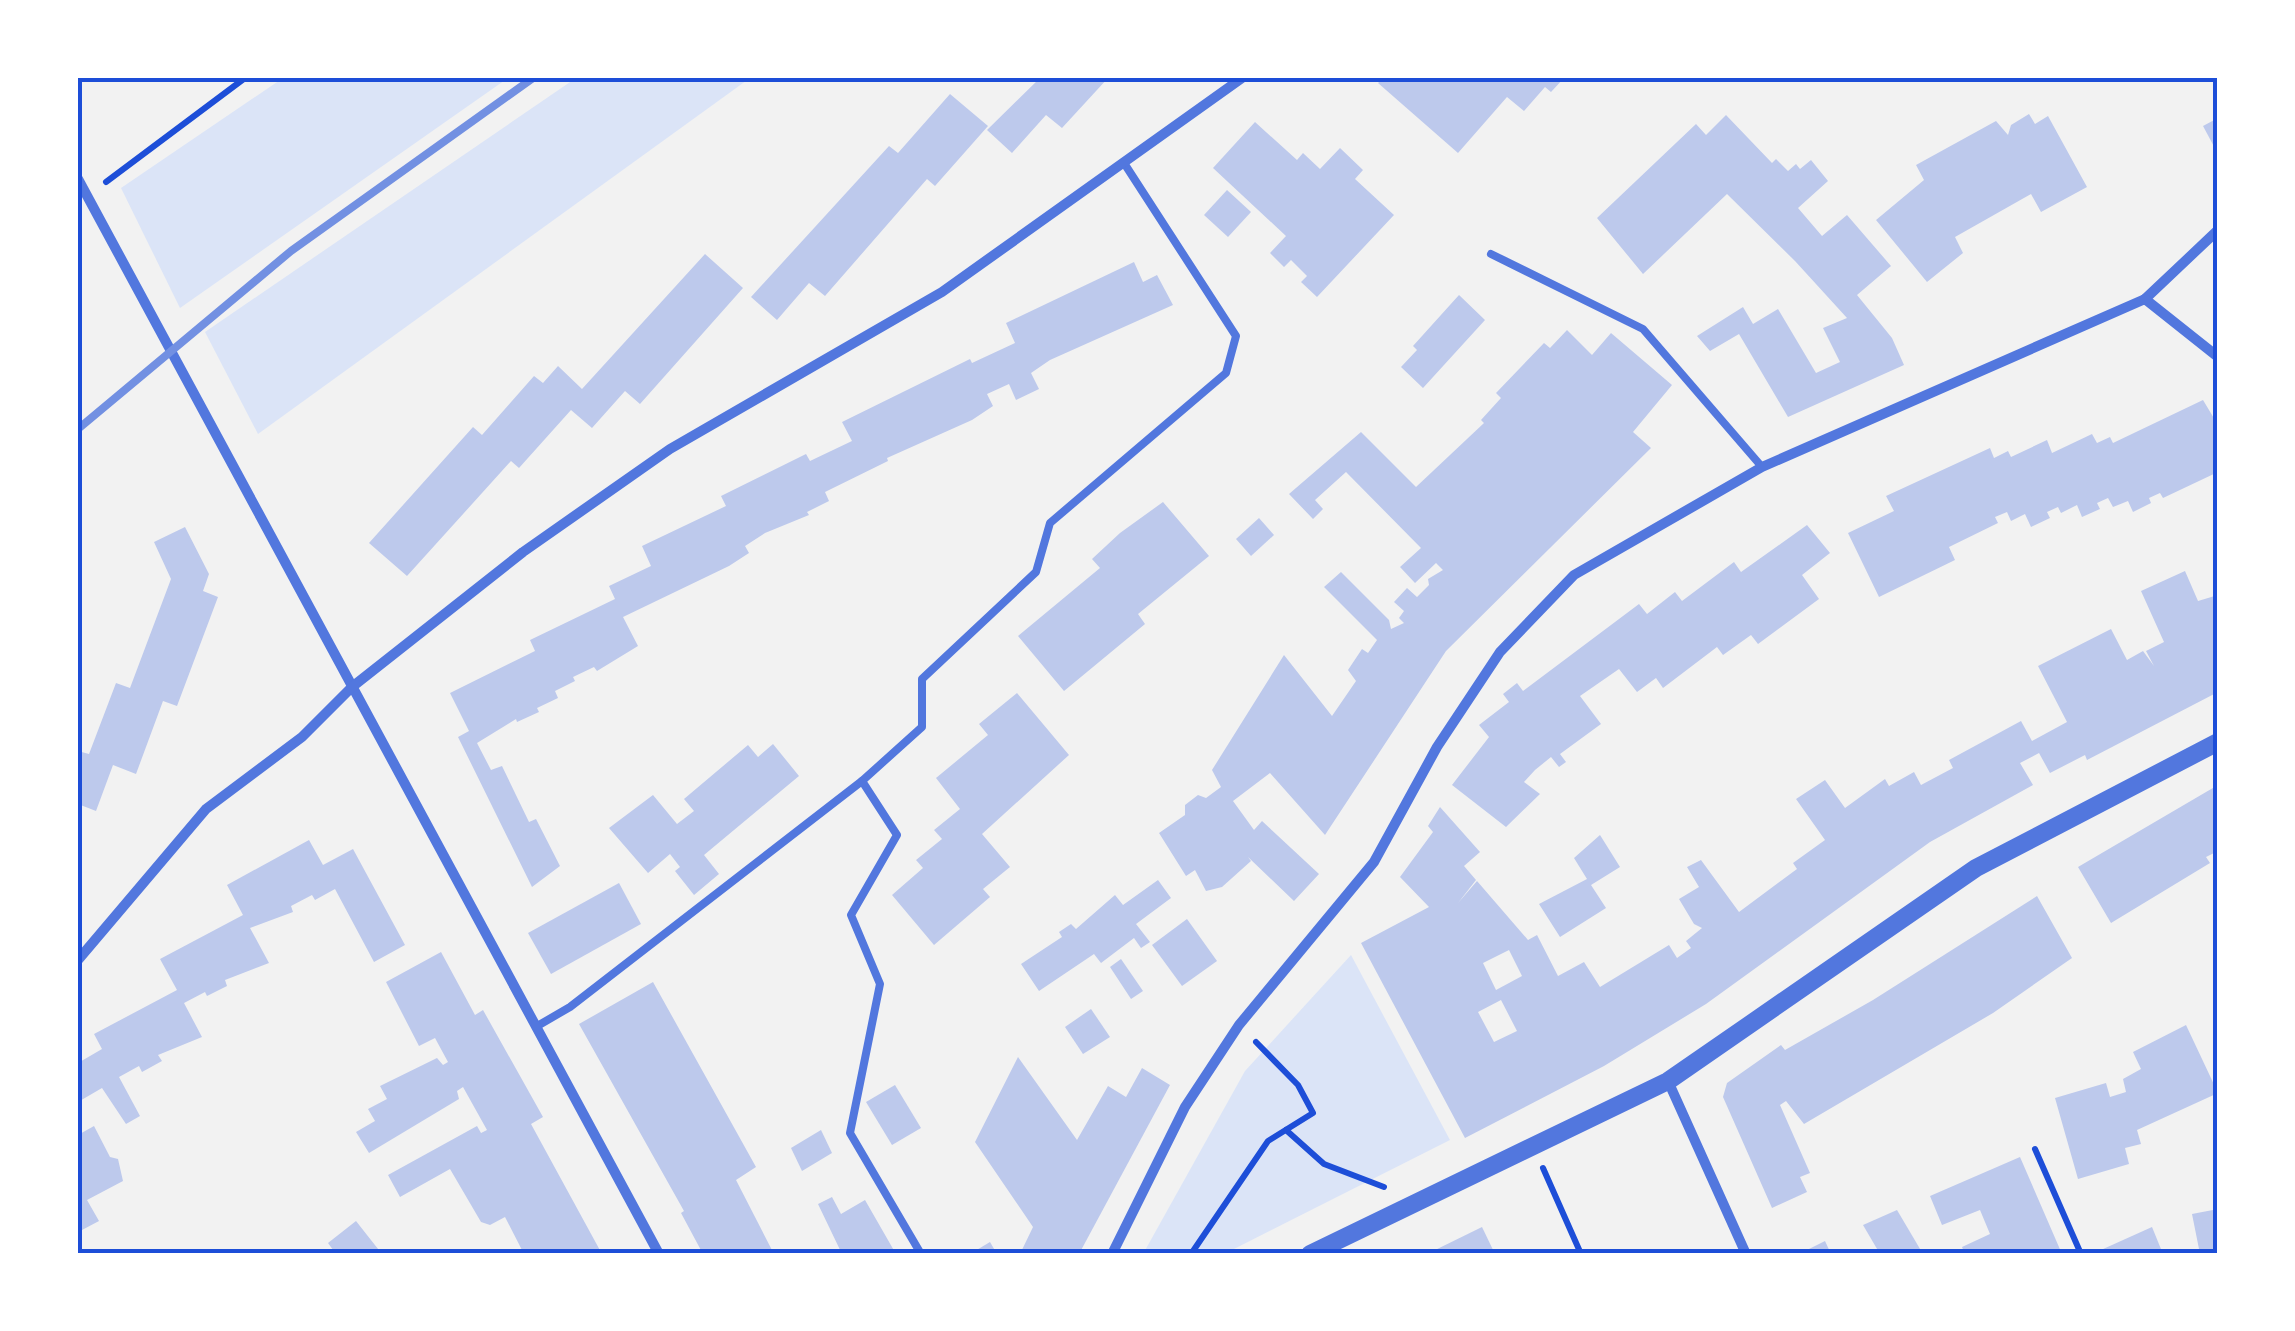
<svg xmlns="http://www.w3.org/2000/svg" width="2295" height="1331" viewBox="0 0 2295 1331" font-family="Helvetica,sans-serif">
<style>
.green{fill:#dbe4f7}
.building{fill:#bdc9ec;fill-rule:evenodd}
.lines{fill:none;stroke-linecap:round;stroke-linejoin:round}
.path{stroke:#1d4ed8;stroke-width:6}
.service{stroke:#5277de;stroke-width:8}
.minor{stroke:#5277de;stroke-width:10}
.tertiary{stroke:#5277de;stroke-width:18}
.rail{stroke:#7290e2;stroke-width:8}
.neatline{fill:none;stroke:#1d4ed8;stroke-width:4}
</style>
<rect width="100%" height="100%" fill="#f2f2f2"/>
<g class="green">
<polygon points="283,78 508,78 180,308 121,188"/>
<polygon points="576,78 750,78 258,434 205,332"/>
<polygon points="1351,955 1450,1140 1226,1253 1143,1254 1245,1071"/>
</g>
<g class="building">
<polygon points="1040,78 1108,78 1062,128 1046,115 1012,153 987,130"/>
<polygon points="1383,78 1564,78 1551,92 1545,87 1524,111 1507,97 1458,153 1378,83"/>
<polygon points="950,94 988,126 935,186 927,179 825,296 809,283 777,320 751,297 889,146 898,153"/>
<polygon points="2029,114 2035,124 2048,116 2087,187 2041,212 2031,194 1955,237 1963,253 1927,282 1876,220 1924,180 1916,165 1996,121 2008,135 2011,125"/>
<polygon points="1726,115 1772,163 1776,159 1788,171 1796,164 1800,169 1811,160 1828,181 1798,208 1822,236 1847,215 1891,266 1857,295 1892,338 1904,365 1788,417 1739,334 1710,351 1697,336 1743,307 1753,324 1778,309 1816,373 1840,362 1823,328 1847,318 1795,261 1727,194 1643,274 1597,218 1696,124 1706,135"/>
<polygon points="2218,118 2218,154 2203,126"/>
<polygon points="1255,122 1297,160 1303,153 1320,169 1340,148 1363,170 1355,179 1394,215 1317,297 1301,282 1307,276 1291,260 1284,267 1270,253 1286,236 1213,168"/>
<polygon points="1227,190 1251,212 1228,237 1204,215"/>
<polygon points="705,254 743,288 640,404 625,391 592,428 571,410 519,468 511,461 407,576 369,543 473,427 482,435 534,376 543,383 558,366 582,389"/>
<polygon points="1134,262 1143,282 1157,275 1173,305 1050,360 1031,373 1039,389 1016,400 1009,384 987,394 993,406 972,420 887,458 888,461 825,492 829,501 807,512 809,515 765,533 745,546 749,553 729,566 623,617 638,646 597,671 594,667 573,677 575,681 555,691 558,698 537,708 539,712 517,722 516,719 477,743 491,770 502,766 529,822 536,819 560,866 532,887 458,737 469,731 450,693 535,651 530,640 615,599 609,586 651,566 642,546 726,506 721,496 806,454 810,461 852,441 842,422 970,359 972,363 1015,343 1006,323"/>
<polygon points="1459,295 1485,320 1423,388 1401,367 1417,350 1413,346"/>
<polygon points="1567,330 1592,355 1611,333 1672,385 1633,432 1651,448 1446,651 1325,835 1270,773 1233,801 1254,830 1262,821 1319,874 1294,901 1248,857 1251,861 1222,887 1206,891 1195,870 1186,876 1159,833 1185,815 1185,805 1198,795 1206,798 1221,787 1212,770 1284,655 1332,716 1356,681 1348,670 1362,649 1368,653 1377,640 1324,587 1341,572 1389,620 1391,629 1404,623 1399,618 1404,611 1394,602 1407,588 1417,597 1429,585 1428,579 1443,570 1436,563 1415,583 1400,567 1421,548 1346,472 1315,500 1323,509 1313,519 1289,494 1361,432 1416,487 1484,423 1481,420 1501,398 1496,393 1544,343 1550,348"/>
<polygon points="2203,400 2218,425 2218,472 2163,498 2160,493 2149,498 2151,503 2133,512 2128,501 2113,507 2108,498 2097,503 2100,509 2082,517 2077,505 2061,513 2058,507 2047,512 2050,518 2031,527 2025,514 2011,521 2007,512 1995,517 1998,523 1949,547 1955,560 1879,597 1848,533 1894,511 1886,496 1990,448 1994,458 2008,451 2011,457 2047,440 2052,453 2092,434 2097,443 2110,437 2113,443"/>
<polygon points="1163,502 1209,556 1138,614 1145,624 1064,691 1018,636 1100,568 1092,559 1120,533"/>
<polygon points="1259,518 1274,535 1251,556 1236,539"/>
<polygon points="1807,525 1830,553 1802,575 1819,599 1758,644 1751,635 1723,655 1717,647 1663,688 1656,678 1637,692 1619,669 1580,696 1601,724 1560,754 1566,762 1559,767 1551,757 1535,770 1524,782 1540,794 1506,827 1452,785 1489,737 1479,725 1509,702 1503,694 1517,683 1523,691 1639,604 1647,614 1675,592 1682,601 1734,562 1741,572"/>
<polygon points="185,527 209,574 203,591 218,597 177,706 163,701 136,774 113,765 96,811 78,804 78,751 89,754 116,683 130,688 171,579 154,542"/>
<path d="M2185,571L2198,601L2218,595V692L2087,760L2085,755L2050,773L2039,753L2020,763L2033,785L1930,842L1706,1004L1604,1066L1465,1138L1361,943L1429,907L1400,877L1433,832L1428,826L1440,807L1480,852L1464,866L1476,880L1458,903L1477,881L1528,940L1537,935L1558,976L1584,962L1600,987L1669,945L1677,958L1691,948L1686,941L1702,928L1694,924L1679,899L1699,887L1687,867L1701,860L1739,912L1797,869L1793,863L1825,840L1796,799L1825,780L1845,808L1885,779L1889,786L1914,772L1921,785L1953,768L1949,760L2021,721L2032,741L2067,722L2038,666L2111,629L2127,660L2143,651L2154,666L2146,651L2164,642L2141,591ZM1509,950L1522,976L1496,990L1483,963ZM1501,1000L1517,1031L1494,1042L1478,1012Z"/>
<polygon points="1017,693 1069,755 982,834 1010,867 983,889 990,897 934,945 892,895 923,868 916,860 942,839 934,830 960,809 936,778 988,735 979,724"/>
<polygon points="773,744 799,776 704,855 719,874 694,895 675,871 680,867 670,854 648,873 609,828 653,795 677,824 694,811 684,799 748,745 758,757"/>
<polygon points="2218,785 2218,851 2206,857 2210,863 2111,923 2078,867"/>
<polygon points="1600,835 1620,867 1591,885 1606,908 1560,937 1539,904 1587,879 1574,858"/>
<polygon points="309,840 323,865 353,849 405,945 374,962 335,889 315,900 312,895 291,906 293,912 250,928 269,963 225,980 227,986 207,996 205,992 184,1003 202,1037 158,1055 162,1061 142,1072 139,1066 119,1077 140,1116 126,1124 102,1088 78,1102 78,1063 102,1049 94,1034 177,990 160,959 243,915 227,885"/>
<polygon points="1158,880 1171,898 1136,924 1150,942 1141,948 1134,938 1101,963 1094,954 1039,991 1021,964 1062,937 1059,932 1071,924 1076,929 1115,895 1123,905"/>
<polygon points="619,883 641,924 551,974 528,933"/>
<polygon points="2037,896 2072,958 1993,1013 1804,1124 1786,1101 1780,1105 1810,1173 1800,1177 1807,1192 1772,1208 1723,1097 1727,1083 1781,1045 1785,1050 1873,1000"/>
<polygon points="1187,919 1217,961 1182,986 1152,945"/>
<polygon points="441,952 475,1015 483,1010 543,1117 531,1124 602,1254 524,1254 505,1217 490,1225 481,1222 450,1169 400,1197 388,1175 477,1126 481,1133 487,1130 463,1087 457,1091 459,1099 369,1153 356,1132 375,1121 368,1109 387,1099 380,1086 437,1058 443,1065 448,1062 435,1038 419,1046 386,982"/>
<polygon points="1121,959 1143,991 1131,999 1110,967"/>
<polygon points="653,982 756,1167 736,1180 774,1254 703,1254 681,1213 684,1211 579,1024"/>
<polygon points="1091,1009 1110,1037 1083,1054 1065,1027"/>
<polygon points="2186,1025 2218,1093 2137,1130 2141,1144 2125,1148 2129,1164 2078,1179 2055,1098 2106,1083 2110,1097 2126,1092 2123,1079 2141,1069 2133,1052"/>
<polygon points="1018,1057 1077,1140 1108,1086 1126,1097 1142,1068 1170,1085 1079,1254 1020,1254 1033,1227 975,1142"/>
<polygon points="895,1085 921,1128 892,1145 866,1102"/>
<polygon points="94,1126 110,1157 118,1159 123,1181 87,1200 99,1221 82,1230 78,1221 78,1135"/>
<polygon points="821,1130 832,1153 802,1171 791,1148"/>
<polygon points="2020,1157 2062,1254 1965,1254 1962,1247 1990,1234 1980,1210 1942,1225 1930,1196"/>
<polygon points="832,1197 841,1214 865,1200 896,1254 842,1254 818,1204"/>
<polygon points="2218,1209 2218,1254 2200,1254 2192,1214"/>
<polygon points="1897,1210 1923,1254 1880,1254 1863,1225"/>
<polygon points="356,1221 367,1235 382,1254 336,1254 328,1243"/>
<polygon points="1482,1227 1495,1254 1427,1254"/>
<polygon points="2152,1227 2163,1254 2092,1254"/>
<polygon points="1825,1241 1831,1254 1799,1254"/>
<polygon points="990,1242 997,1254 970,1254"/>
</g>
<g class="lines">
<g class="path">
<polyline points="106,182 245,78"/>
<polyline points="1286,1130 1324,1164 1384,1187"/>
<polyline points="2035,1149 2081,1254"/>
<polyline points="1543,1168 1581,1254"/>
<polyline points="1191,1254 1268,1141 1313,1113 1298,1085 1256,1042"/>
</g>
<g class="service">
<polyline points="1491,254 1643,329 1762,467"/>
<polyline points="539,1025 570,1007 862,781"/>
<polyline points="921,1254 850,1133 880,984 851,915 897,835 862,781 922,727 922,679 1036,572 1050,523 1226,373 1236,336 1124,163"/>
</g>
<g class="minor">
<polyline points="78,179 659,1254"/>
<polyline points="2145,299 2218,230"/>
<polyline points="78,960 206,809 302,737 352,687 523,552 670,449 942,292 1242,78"/>
<polyline points="1668,1081 1746,1254"/>
<polyline points="1112,1254 1185,1107 1239,1025 1374,862 1437,747 1500,652 1574,575 1762,467 2145,299 2218,357"/>
</g>
<polyline class="tertiary" points="1310,1254 1668,1081 1976,868 2218,742"/>
<polyline class="rail" points="78,429 291,251 533,78"/>
</g>
<rect width="2295" height="1331" fill="none" stroke="#ffffff" stroke-width="160"/>
<rect x="80" y="80" width="2135" height="1171" class="neatline"/>
</svg>
